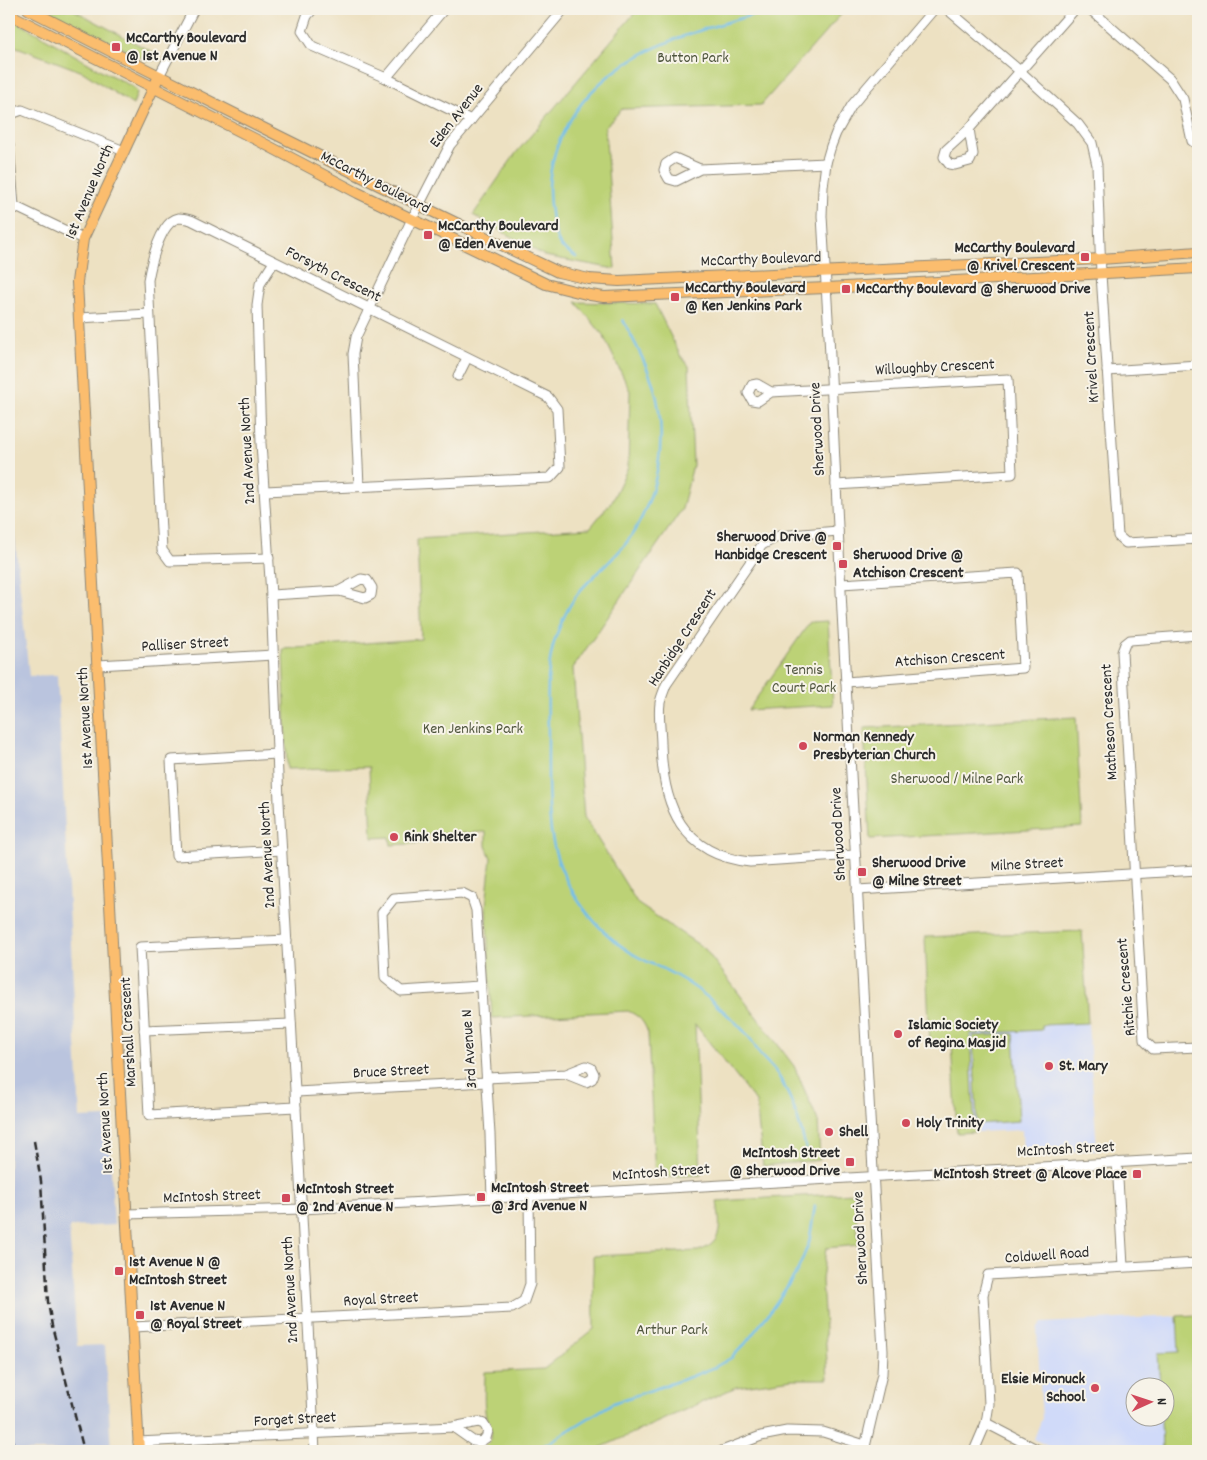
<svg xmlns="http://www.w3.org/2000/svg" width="1207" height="1460" viewBox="0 0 1207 1460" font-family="Dekko,sans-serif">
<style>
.built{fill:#d0daf9}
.industrial{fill:#bac4de}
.green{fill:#bcd276;stroke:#747e50}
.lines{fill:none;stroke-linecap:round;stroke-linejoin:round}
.stream{stroke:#71beeb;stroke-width:2.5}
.minor-casing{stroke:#8c8676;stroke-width:11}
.major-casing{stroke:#8c8676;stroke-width:12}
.minor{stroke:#fff;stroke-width:9}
.major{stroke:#fbbd6e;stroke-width:10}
.rail{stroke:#2b2b2b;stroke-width:2.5;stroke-dasharray:8 4;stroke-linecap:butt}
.poi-dot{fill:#d1495b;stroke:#f7f3e8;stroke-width:2}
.labels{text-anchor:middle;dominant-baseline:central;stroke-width:4;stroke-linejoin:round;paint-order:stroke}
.poi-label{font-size:16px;font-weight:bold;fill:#2b2b2b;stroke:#f7f3e8;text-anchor:start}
.park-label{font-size:16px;fill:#4f553e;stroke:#f7f3e8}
.street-label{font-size:16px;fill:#2b2b2b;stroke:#f7f3e8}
</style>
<rect width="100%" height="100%" fill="#f7f3e8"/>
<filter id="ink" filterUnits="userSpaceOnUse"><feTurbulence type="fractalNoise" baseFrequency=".02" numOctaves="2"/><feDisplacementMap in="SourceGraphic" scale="10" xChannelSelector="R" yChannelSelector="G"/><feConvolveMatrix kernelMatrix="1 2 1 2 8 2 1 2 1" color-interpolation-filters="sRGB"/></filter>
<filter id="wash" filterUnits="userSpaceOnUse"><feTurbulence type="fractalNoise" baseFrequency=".0096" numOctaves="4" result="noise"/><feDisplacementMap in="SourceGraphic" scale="20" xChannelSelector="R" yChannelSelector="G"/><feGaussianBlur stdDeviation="1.12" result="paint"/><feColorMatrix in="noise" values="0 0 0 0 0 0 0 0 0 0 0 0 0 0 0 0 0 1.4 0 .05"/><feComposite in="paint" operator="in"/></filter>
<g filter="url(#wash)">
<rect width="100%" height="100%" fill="#ede1c2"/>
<g class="built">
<polygon points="1088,1023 1097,1150 1023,1155 1022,1130 975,1132 970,1029"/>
<polygon points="1177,1316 1179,1352 1158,1353 1160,1387 1134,1388 1134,1418 1161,1418 1162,1451 1057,1451 1034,1439 1042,1418 1037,1329 1042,1323"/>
</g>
<polygon class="industrial" points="9,480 29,676 57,675 80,1118 108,1117 114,1225 69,1227 77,1346 105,1345 111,1451 9,1451"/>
<g class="green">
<polygon points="45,9 72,9 158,55 155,60 148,61"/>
<polygon points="638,9 846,9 761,105 622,109 605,127 615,269 545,256 473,215 516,153"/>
<polygon points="9,17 95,67 133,87 137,92 133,105 83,72 9,44"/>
<path d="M576,302L655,304L680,355L689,366L693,465L682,509L573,668L584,817L638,904L705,949L794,1066L818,1121L820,1160L763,1166L756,1102L695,1024L701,1175L655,1178L648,1033C644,1021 639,1016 628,1011L492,1018L486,906L491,858L486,846V832L424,835V843L391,845L390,837L372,838L369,767L287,769L283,649L421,639L417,539L590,528L612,501L628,467L630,391L603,335Z"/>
<polygon points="828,621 833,705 748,710 810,622"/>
<polygon points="1076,717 1082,827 870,839 864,728"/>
<polygon points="1082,931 1088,1023 1042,1025 1042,1030 970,1034 975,1132 957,1133 952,1043 930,1044 925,937"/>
<polygon points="1014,1034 1019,1121 977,1124 973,1036"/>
<path d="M854,1193L859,1245L826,1248L822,1280L828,1379H792L736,1387L593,1451H476L477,1448C484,1447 490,1444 491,1436C493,1429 488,1424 486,1417C483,1403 485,1386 485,1372L544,1369L594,1329L593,1256L698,1251C725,1243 720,1224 717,1201Z"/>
<polygon points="1198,1315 1198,1451 1162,1451 1161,1418 1164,1418 1164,1388 1160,1387 1158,1353 1179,1352 1177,1316"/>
</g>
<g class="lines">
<g class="stream">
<path d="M576,257C572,254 565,250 561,246C552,234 549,201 549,187C550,163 557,142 569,122C611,48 697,32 772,9"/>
<path d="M623,320C634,341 647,364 654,387C669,438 658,499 627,542C613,561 594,574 579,592C571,602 565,614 560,626C544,661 548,700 548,738C548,769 547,800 551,831C558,881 591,928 633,954C646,962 660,967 673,974C690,983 707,996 721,1009C730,1017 741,1027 749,1037C753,1042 756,1048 759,1053C764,1060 771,1065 776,1072C792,1096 801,1126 807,1154"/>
<polyline points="537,1451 540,1448 613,1403 690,1377 715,1367 731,1358 745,1344 769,1313 797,1272 809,1243 815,1206"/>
</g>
</g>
</g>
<g filter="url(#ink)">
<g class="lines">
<defs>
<g id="minor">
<polyline points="313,9 307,16 302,31 312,46 386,78 471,120"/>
<polyline points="947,9 1020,71 1078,124 1092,143 1097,165 1101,274 1118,536 1126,543 1198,539"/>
<polyline points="1090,9 1170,79 1183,99 1192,141 1198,145"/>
<polyline points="159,76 194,9"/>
<polyline points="386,78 444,9"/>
<polyline points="9,118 11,114 22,110 124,151"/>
<polyline points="969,129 973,154 970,161 955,165 949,164 944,157 946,150 969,129 1075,9"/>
<polyline points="9,145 14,206 83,239"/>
<polyline points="700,169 676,181 669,179 664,170 666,164 675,158 700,169 826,163"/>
<polyline points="274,262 260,284 257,305 261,443 271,595 279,802 315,1451"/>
<polyline points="79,318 149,314"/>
<polyline points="1107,371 1198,365"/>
<polyline points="458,376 467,358"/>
<polyline points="771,392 757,384 752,385 748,393 752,400 758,401 771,392 1008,379 1012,474 836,485"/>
<polyline points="359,486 353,354 356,337 412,219 450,145 564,9"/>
<path d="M265,491L550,478L560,467L557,409L548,397L191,220C187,219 182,218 179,218C160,221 151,264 148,280L162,550L170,561L269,558"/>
<path d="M838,531L779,536L762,545L666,685C664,691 661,697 660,703C658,716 661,732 661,745C663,806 682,855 750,862L855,855"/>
<polyline points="841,584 1018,573 1023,668 846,682"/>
<polyline points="271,595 339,591 365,598 371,595 372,588 367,580 361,579 339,591"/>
<polyline points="1198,635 1130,640 1125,644 1122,652 1144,1040 1153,1049 1198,1047"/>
<polyline points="98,665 273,655"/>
<polyline points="277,754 171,760 176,856 282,850"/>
<polyline points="857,890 1198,870"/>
<polyline points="287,940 140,947 149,1115 296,1107"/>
<polyline points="480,986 401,991 385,978 382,913 394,898 462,893 472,898 476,910 490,1134 492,1199"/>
<polyline points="144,1030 291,1024"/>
<polyline points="487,1078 566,1074 586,1066 591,1068 594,1074 592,1079 586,1082 566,1074"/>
<polyline points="296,1092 487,1082"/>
<polyline points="1117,1162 1123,1266"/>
<polyline points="126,1214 302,1209 1198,1158"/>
<polyline points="133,1327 512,1308 524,1301 530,1284 529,1197"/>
<polyline points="986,1423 1040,1451"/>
<polyline points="138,1442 453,1427 473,1441 480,1442 486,1438 488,1431 484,1424 478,1422 453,1427"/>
<polyline points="722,1451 761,1436 787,1431 823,1432 865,1445"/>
<polyline points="864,1451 882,1374 883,1351 842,612 829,335 822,216 823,187 826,163 831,146 836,133 852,105 934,9"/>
<polyline points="974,1451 986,1423 989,1404 983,1295 988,1275 1198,1263"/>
</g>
<g id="major">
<path d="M28,9C203,99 380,187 558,272L589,279L619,281L1101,259L1198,252"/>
<polyline points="9,14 259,141 358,193 546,284 590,295 604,297 827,288 1198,268"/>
<polyline points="139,1451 77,282 83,239 159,76"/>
</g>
</defs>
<use href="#minor" class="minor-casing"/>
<use href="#major" class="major-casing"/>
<use href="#minor" class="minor"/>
<use href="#major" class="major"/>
<g class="rail">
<polyline points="34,1141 41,1181 48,1302 52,1326 84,1451"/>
<polyline points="9,1381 13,1451"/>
</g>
</g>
</g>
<g class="poi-dot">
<rect x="111" y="42" width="10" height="10" rx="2.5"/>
<rect x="423" y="230" width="10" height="10" rx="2.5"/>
<rect x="1080" y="252" width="10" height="10" rx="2.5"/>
<rect x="841" y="284" width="10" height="10" rx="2.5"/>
<rect x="670" y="292" width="10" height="10" rx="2.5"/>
<rect x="832" y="541" width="10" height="10" rx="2.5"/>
<rect x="838" y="559" width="10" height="10" rx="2.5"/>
<circle cx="803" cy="746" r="5"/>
<circle cx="394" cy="837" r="5"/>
<rect x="857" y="867" width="10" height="10" rx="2.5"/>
<circle cx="898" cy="1034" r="5"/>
<circle cx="1049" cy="1066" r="5"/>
<circle cx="906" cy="1123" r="5"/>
<circle cx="829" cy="1132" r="5"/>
<rect x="845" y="1157" width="10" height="10" rx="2.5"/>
<rect x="1132" y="1169" width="10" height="10" rx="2.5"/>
<rect x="476" y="1192" width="10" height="10" rx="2.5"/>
<rect x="281" y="1193" width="10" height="10" rx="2.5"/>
<rect x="114" y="1266" width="10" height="10" rx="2.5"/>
<rect x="135" y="1310" width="10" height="10" rx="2.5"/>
<circle cx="1095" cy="1388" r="5"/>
</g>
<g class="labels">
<g class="poi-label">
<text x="126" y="38">McCarthy Boulevard<tspan x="126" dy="18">@ 1st Avenue N</tspan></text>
<text x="438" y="226">McCarthy Boulevard<tspan x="438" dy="18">@ Eden Avenue</tspan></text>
<text x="1075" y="248" text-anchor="end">McCarthy Boulevard<tspan x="1075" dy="18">@ Krivel Crescent</tspan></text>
<text x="685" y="288">McCarthy Boulevard<tspan x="685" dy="18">@ Ken Jenkins Park</tspan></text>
<text x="856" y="289">McCarthy Boulevard @ Sherwood Drive</text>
<text x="827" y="537" text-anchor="end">Sherwood Drive @<tspan x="827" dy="18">Hanbidge Crescent</tspan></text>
<text x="853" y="555">Sherwood Drive @<tspan x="853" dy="18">Atchison Crescent</tspan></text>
<text x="813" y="737">Norman Kennedy<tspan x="813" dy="18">Presbyterian Church</tspan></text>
<text x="404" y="837">Rink Shelter</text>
<text x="872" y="863">Sherwood Drive<tspan x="872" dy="18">@ Milne Street</tspan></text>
<text x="908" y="1025">Islamic Society<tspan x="908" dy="18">of Regina Masjid</tspan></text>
<text x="1059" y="1066">St. Mary</text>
<text x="916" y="1123">Holy Trinity</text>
<text x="839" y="1132">Shell</text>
<text x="840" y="1153" text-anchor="end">McIntosh Street<tspan x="840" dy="18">@ Sherwood Drive</tspan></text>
<text x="1127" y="1174" text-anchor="end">McIntosh Street @ Alcove Place</text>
<text x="491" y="1188">McIntosh Street<tspan x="491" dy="18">@ 3rd Avenue N</tspan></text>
<text x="296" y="1189">McIntosh Street<tspan x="296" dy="18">@ 2nd Avenue N</tspan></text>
<text x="129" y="1262">1st Avenue N @<tspan x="129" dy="18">McIntosh Street</tspan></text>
<text x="150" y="1306">1st Avenue N<tspan x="150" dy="18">@ Royal Street</tspan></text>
<text x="1085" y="1379" text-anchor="end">Elsie Mironuck<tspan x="1085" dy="18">School</tspan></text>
</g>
<g class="park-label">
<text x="693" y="58">Button Park</text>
<text x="804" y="670">Tennis<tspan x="804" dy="18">Court Park</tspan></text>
<text x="473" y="729">Ken Jenkins Park</text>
<text x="957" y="779">Sherwood / Milne Park</text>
<text x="672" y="1330">Arthur Park</text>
</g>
<g class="street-label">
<text transform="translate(457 116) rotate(-52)">Eden Avenue</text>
<text transform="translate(375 183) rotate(27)">McCarthy Boulevard</text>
<text transform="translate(90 192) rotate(-67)">1st Avenue North</text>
<text transform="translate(761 260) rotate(-2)">McCarthy Boulevard</text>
<text transform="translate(333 275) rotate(27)">Forsyth Crescent</text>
<text transform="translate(1092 357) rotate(-93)">Krivel Crescent</text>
<text transform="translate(935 368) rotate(-3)">Willoughby Crescent</text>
<text transform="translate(818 429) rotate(-93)">Sherwood Drive</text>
<text transform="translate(248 451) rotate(-93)">2nd Avenue North</text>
<text transform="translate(683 638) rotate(-57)">Hanbidge Crescent</text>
<text transform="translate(185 645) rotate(-3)">Palliser Street</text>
<text transform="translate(950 659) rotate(-4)">Atchison Crescent</text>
<text transform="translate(86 718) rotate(-93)">1st Avenue North</text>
<text transform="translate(1110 722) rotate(-93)">Matheson Crescent</text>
<text transform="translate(839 834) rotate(-93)">Sherwood Drive</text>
<text transform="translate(268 855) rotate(-93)">2nd Avenue North</text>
<text transform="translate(1027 865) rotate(-3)">Milne Street</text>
<text transform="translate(1127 987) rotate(-95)">Ritchie Crescent</text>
<text transform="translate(129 1032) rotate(-93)">Marshall Crescent</text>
<text transform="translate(470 1049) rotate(-94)">3rd Avenue N</text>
<text transform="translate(391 1072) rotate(-3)">Bruce Street</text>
<text transform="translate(106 1123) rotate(-93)">1st Avenue North</text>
<text transform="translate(1066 1150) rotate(-3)">McIntosh Street</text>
<text transform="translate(661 1173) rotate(-4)">McIntosh Street</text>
<text transform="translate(212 1197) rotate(-2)">McIntosh Street</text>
<text transform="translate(861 1238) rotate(-93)">Sherwood Drive</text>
<text transform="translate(1047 1256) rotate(-4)">Coldwell Road</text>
<text transform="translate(291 1290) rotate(-93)">2nd Avenue North</text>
<text transform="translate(381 1300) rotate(-3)">Royal Street</text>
<text transform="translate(295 1420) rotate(-3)">Forget Street</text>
</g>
</g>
<rect width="1207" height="1460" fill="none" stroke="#f7f3e8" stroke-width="30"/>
<g transform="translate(1150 1402) rotate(87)"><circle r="24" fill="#f7f3e8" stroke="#a5a39c"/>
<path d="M0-4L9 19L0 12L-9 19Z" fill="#d1495b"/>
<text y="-8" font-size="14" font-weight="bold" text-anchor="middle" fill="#2b2b2b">N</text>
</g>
</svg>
